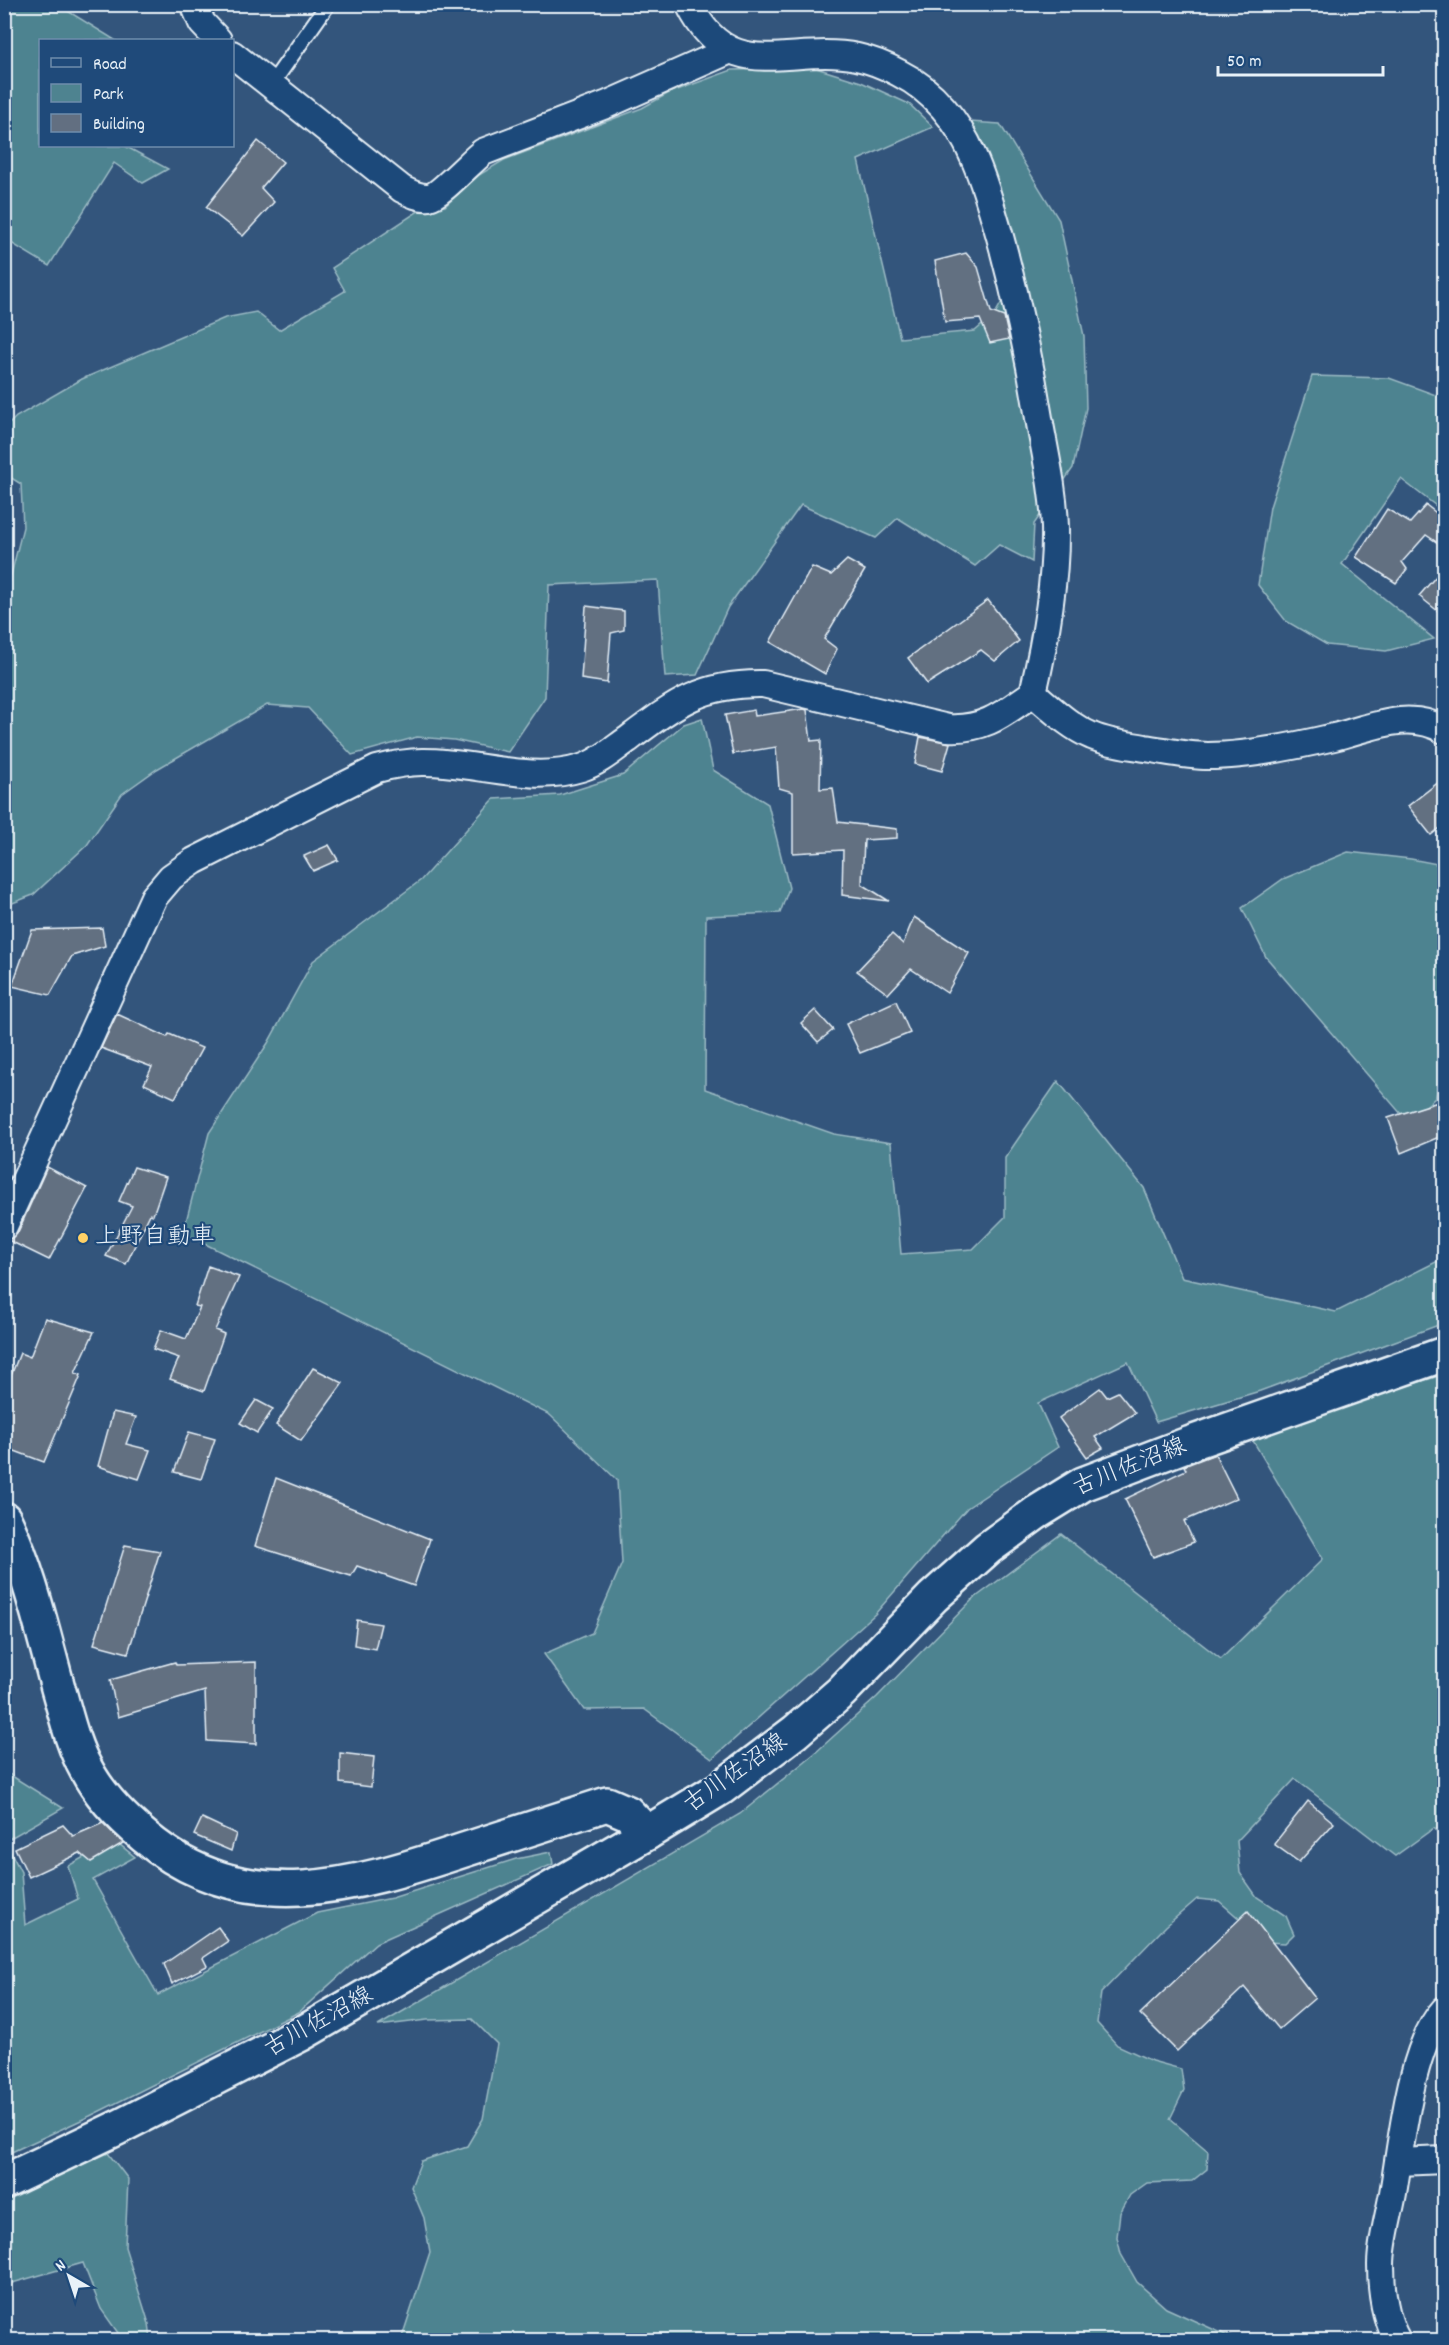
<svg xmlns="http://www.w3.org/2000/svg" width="1449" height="2345" viewBox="0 0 1449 2345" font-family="Dekko,'Klee One',sans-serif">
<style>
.green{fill:#4e8390;stroke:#9bbac4;stroke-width:1.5}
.building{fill:#626f81;stroke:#e8f1f8;stroke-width:1.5}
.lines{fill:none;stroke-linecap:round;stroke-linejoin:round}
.lane-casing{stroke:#e8f1f8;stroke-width:18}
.street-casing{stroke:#e8f1f8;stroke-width:30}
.secondary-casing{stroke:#e8f1f8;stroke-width:38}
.primary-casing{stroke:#e8f1f8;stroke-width:38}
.lane{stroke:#1f4a7a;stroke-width:14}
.street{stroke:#1f4a7a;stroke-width:26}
.secondary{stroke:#1f4a7a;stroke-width:33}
.primary{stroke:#1f4a7a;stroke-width:33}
.poi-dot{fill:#ffd166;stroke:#1f4a7a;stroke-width:2}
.labels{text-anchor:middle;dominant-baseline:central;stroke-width:4.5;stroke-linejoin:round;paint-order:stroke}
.poi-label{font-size:24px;fill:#e8f1f8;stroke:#1f4a7a;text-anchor:start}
.street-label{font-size:24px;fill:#e8f1f8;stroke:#1f4a7a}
</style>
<rect width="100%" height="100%" fill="#33557c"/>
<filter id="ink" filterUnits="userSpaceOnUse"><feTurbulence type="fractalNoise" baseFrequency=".0167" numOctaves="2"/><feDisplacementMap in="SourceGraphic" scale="12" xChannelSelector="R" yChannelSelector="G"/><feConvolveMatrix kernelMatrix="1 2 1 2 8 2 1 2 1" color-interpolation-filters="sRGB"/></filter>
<g filter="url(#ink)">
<g class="green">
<polygon points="5,4 58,5 115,40 40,40 40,146 125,146 168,169 143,183 114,163 49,266 8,241 5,245"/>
<polygon points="816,68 861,82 909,104 933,127 858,160 900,338 975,331 995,314 1020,269 995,181 971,122 1000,124 1059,220 1084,336 1086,408 1073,468 1034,524 1032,562 999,545 975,566 898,518 876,538 801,505 728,607 697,675 665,677 658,580 549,585 545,697 508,752 454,740 417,737 352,755 308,708 267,705 157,769 122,794 87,845 33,895 5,906 4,603 23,527 21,484 5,474 4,429 16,417 82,379 225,318 256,312 279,330 345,291 332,268 420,210 445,206 479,175 504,160 642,108 669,93 732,70"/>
<polygon points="1312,376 1389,378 1444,398 1444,512 1401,479 1342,564 1434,639 1386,651 1327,645 1286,621 1258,585 1270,507"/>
<polygon points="702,718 713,770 768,804 789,888 780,913 706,916 705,1089 834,1134 891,1143 901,1254 973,1249 1005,1217 1005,1158 1058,1081 1144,1188 1182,1278 1336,1312 1444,1258 1444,1323 1260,1391 1156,1422 1128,1362 1038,1403 1058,1447 967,1508 875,1614 712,1759 644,1709 584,1710 544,1654 592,1633 622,1563 617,1480 550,1415 183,1233 209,1133 268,1043 313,961 421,880 494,799 560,795 623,775 684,724"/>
<polygon points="1348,852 1411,859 1442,865 1444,863 1444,1051 1442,1053 1436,1097 1408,1122 1266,957 1242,908 1283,879"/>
<polygon points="1442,1375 1444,1378 1444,1839 1434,1828 1395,1856 1295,1779 1237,1841 1240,1873 1257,1897 1286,1916 1294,1934 1285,1943 1266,1942 1219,1901 1197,1899 1166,1926 1101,1993 1097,2023 1117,2045 1152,2061 1181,2069 1184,2090 1170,2119 1208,2151 1207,2169 1192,2181 1147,2183 1130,2195 1120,2213 1117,2237 1121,2254 1137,2282 1166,2308 1237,2340 401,2340 430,2252 424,2218 411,2187 421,2161 467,2146 483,2119 497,2044 472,2019 427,2020 378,2026 740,1814 814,1754 877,1697 972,1600 1061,1534 1221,1659 1323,1559 1249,1434"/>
<polygon points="4,1771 63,1808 5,1841 21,1872 25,1925 78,1899 68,1866 114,1840 135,1857 93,1880 158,1995 317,1913 392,1898 516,1859 551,1852 553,1864 376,1943 299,2012 90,2116 5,2155"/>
<polygon points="108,2153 128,2179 125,2247 149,2324 151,2340 123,2340 101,2309 83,2263 5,2285 5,2198"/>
</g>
<g class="building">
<polygon points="258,141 283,162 261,188 274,202 243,236 206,207"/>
<polygon points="966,253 978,267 991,312 1004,317 1009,339 990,343 980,319 945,322 935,261"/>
<polygon points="1426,505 1444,519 1444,547 1426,535 1402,562 1407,569 1396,583 1356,557 1387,509 1410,523"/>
<polygon points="847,560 865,570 824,639 837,649 825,674 770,642 812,567 831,575"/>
<polygon points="1444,567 1444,616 1419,596"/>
<polygon points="988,600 1019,641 995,661 981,650 927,684 908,658"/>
<polygon points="586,606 624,611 624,630 611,633 607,683 581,679"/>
<polygon points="804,709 807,710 811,741 821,740 820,789 833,788 838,822 897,829 897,838 864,840 862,884 889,901 842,895 843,850 793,853 793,792 779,788 776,747 733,754 725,715 754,710 755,716"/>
<polygon points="920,737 950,743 942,771 915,764"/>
<polygon points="1444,778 1444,825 1431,835 1408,806"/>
<polygon points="329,845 338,860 313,871 304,856"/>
<polygon points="914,917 969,953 947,993 911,969 888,994 857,971 892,934 903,944"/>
<polygon points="102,928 105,946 72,956 50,995 12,986 32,930"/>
<polygon points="896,1001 910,1033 860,1053 846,1024"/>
<polygon points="815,1010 833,1030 818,1042 801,1023"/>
<polygon points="117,1014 167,1037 169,1034 202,1048 175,1098 144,1084 152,1067 101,1048"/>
<polygon points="1438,1102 1444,1115 1444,1135 1401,1153 1388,1118"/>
<polygon points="47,1167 87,1188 49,1260 8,1240 18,1232"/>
<polygon points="134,1167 166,1177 153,1215 150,1214 126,1264 106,1256 132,1206 119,1201"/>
<polygon points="208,1266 239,1277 215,1330 224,1334 204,1391 170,1379 179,1358 153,1349 161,1330 186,1339 200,1307 195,1306"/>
<polygon points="45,1318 94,1332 75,1373 81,1375 44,1462 4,1447 4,1393 20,1353 30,1357"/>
<polygon points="313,1368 343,1383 301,1441 276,1425"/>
<polygon points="1100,1388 1107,1397 1118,1392 1135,1413 1095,1437 1103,1448 1087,1457 1059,1418"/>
<polygon points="256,1400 273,1409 257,1433 240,1423"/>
<polygon points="113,1412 136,1417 126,1444 150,1450 139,1479 98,1466"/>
<polygon points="189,1432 215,1439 201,1479 174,1472"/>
<polygon points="1215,1454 1237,1498 1184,1521 1194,1542 1153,1557 1125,1499 1186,1470 1184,1466"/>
<polygon points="276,1478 430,1539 414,1586 357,1566 351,1576 255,1546"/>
<polygon points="125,1545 160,1551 128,1653 94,1644"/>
<polygon points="357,1620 381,1624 375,1649 354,1645"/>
<polygon points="175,1662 176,1665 256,1662 256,1744 207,1741 205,1691 118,1717 110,1680"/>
<polygon points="340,1753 374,1757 371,1787 340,1783"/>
<polygon points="1308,1801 1334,1823 1299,1862 1274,1844"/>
<polygon points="202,1818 236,1834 231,1851 194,1835"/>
<polygon points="103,1823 123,1843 91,1862 80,1853 29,1877 15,1848 63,1825 73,1836"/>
<polygon points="1248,1911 1315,1998 1279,2029 1244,1987 1177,2051 1140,2014"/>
<polygon points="218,1927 228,1941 203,1958 207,1966 172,1984 164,1964"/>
</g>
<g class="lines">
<defs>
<polyline id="lane" points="271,85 328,4"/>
<g id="street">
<polyline points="194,4 202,23 218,40"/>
<path d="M232,54L402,189C410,193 419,198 429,197C440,195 471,161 483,152L608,104L728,51"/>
<path d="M1033,693C1051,708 1070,727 1092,736C1108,743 1128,745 1145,748C1166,751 1187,756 1208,756C1248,756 1296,746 1334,737C1370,728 1409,709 1444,730"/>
<path d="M4,1226L154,897L171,877L194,861L377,769C392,765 406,762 422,762C474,761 529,784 581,768C598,763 613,750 627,740C675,704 701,683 763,684L948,728C986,730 1004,713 1033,693C1045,642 1056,579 1055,527C1054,492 1046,457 1040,424C1030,361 1017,299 1000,237C992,210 985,182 973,156C958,121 933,90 899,73C886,66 871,60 857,57C789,43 730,88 689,4"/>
<polyline points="1399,2162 1444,2160"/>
<path d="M1397,2340C1384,2317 1381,2291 1381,2265C1381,2242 1389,2216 1393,2193C1402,2142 1410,2046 1444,2010"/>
</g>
<path id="secondary" d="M4,1519C30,1573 42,1630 58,1688C66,1715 72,1744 86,1769C100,1796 122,1818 145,1837C244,1920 355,1886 464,1850C512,1835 559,1819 607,1804L628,1813L647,1833"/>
<polyline id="primary" points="4,2182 117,2128 301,2034 647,1833 721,1788 795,1732 841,1692 933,1597 988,1548 1036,1513 1083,1484 1191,1443 1444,1354"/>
</defs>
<use href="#lane" class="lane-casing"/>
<use href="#street" class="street-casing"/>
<use href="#secondary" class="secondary-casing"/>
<use href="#primary" class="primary-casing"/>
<use href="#lane" class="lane"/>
<use href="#street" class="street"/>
<use href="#secondary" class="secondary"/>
<use href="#primary" class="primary"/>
</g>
</g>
<circle class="poi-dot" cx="83" cy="1238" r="6"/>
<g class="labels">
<g class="poi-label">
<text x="95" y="1238">上野自動車</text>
</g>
<g class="street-label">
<text transform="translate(1130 1468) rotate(-22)">古川佐沼線</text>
<text transform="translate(736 1774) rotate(-35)">古川佐沼線</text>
<text transform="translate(319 2023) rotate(-29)">古川佐沼線</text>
</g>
</g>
<rect width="1449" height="2345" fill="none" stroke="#1f4a7a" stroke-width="24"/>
<rect x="12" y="12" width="1425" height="2321" fill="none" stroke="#e8f1f8" stroke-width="2" filter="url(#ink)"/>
<rect x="39" y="39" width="195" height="108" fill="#1f4a7a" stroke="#6f8dac" stroke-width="1.5"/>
<rect x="51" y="58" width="30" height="9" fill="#1f4a7a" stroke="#6f8dac" stroke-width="1.5"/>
<text x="93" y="69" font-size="18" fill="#e8f1f8">Road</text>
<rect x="51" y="84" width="30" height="18" fill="#4e8390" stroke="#6f8dac" stroke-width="1.5"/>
<text x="93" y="99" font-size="18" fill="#e8f1f8">Park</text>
<rect x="51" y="114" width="30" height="18" fill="#626f81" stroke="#6f8dac" stroke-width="1.5"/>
<text x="93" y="129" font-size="18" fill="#e8f1f8">Building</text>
<g transform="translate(69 2276) rotate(321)" stroke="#1f4a7a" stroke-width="4.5" paint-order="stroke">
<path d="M0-4.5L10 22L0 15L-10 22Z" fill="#e8f1f8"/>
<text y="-9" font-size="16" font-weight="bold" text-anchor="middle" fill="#e8f1f8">N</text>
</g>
<path d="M1218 66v9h165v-9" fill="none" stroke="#e8f1f8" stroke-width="3"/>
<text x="1227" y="66" font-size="18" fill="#e8f1f8" stroke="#1f4a7a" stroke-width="4.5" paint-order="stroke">50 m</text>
</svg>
